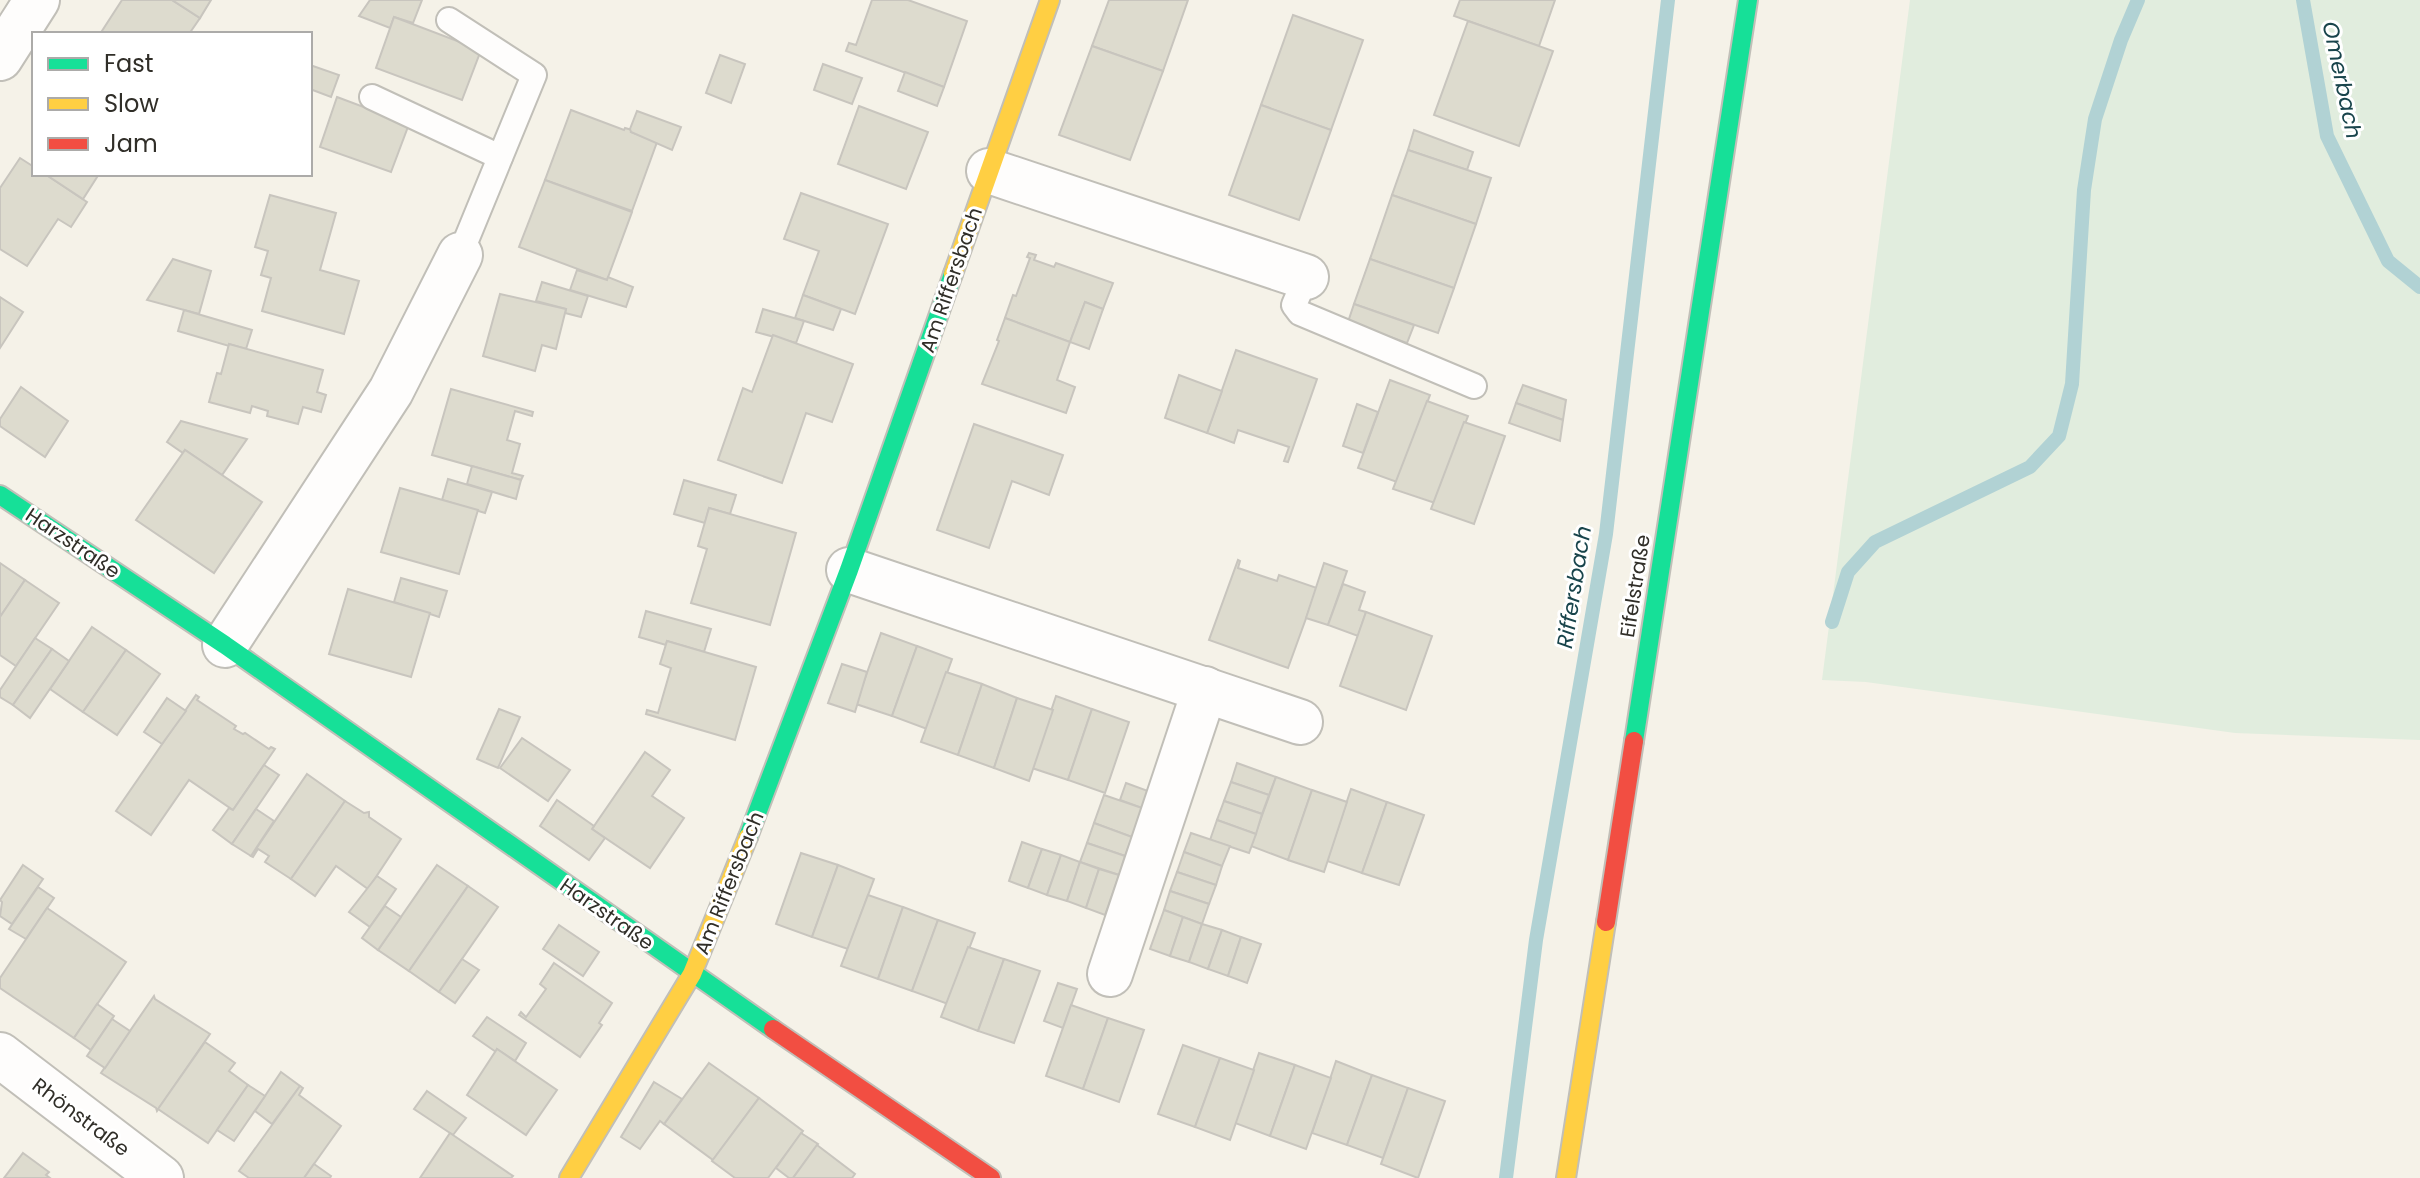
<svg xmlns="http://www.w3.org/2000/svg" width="2420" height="1178" viewBox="0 0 2420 1178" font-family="Poppins,sans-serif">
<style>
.green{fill:#e1edde}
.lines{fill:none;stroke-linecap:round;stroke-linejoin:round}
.stream{stroke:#b1d2d4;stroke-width:14}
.building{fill:#dddbce;stroke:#c8c5be;stroke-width:2}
.lane-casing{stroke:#c1bfb8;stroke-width:28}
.street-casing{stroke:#c1bfb8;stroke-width:48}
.fast-casing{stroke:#c1bfb8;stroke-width:22}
.slow-casing{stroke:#c1bfb8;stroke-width:22}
.jam-casing{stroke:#c1bfb8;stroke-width:22}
.lane{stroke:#fefdfc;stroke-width:24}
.street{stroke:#fefdfc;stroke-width:44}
.fast{stroke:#16e098;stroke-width:18}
.slow{stroke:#ffcf43;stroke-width:18}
.jam{stroke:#f24e42;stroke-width:18}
.labels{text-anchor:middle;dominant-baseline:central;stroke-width:6;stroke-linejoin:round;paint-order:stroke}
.street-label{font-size:20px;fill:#302e28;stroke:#fff}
.water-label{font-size:22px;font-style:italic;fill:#18444b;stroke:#fff}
</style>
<rect width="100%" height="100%" fill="#f5f2e8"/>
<polygon class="green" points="1910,0 2420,0 2420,740 2235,733 1866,682 1822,680"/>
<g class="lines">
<g class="stream">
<polyline points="2303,0 2327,136 2388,261 2420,287"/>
<polyline points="1832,622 1848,572 1875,542 2030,467 2059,436 2072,384 2084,190 2095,119 2121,40 2138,0"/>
<polyline points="1506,1178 1536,940 1606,534 1668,0"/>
</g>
</g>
<g class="building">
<polygon points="122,0 172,0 200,18 189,34 100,34"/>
<polygon points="172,0 211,0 200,18"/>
<polygon points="370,0 422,0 413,23 394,17 390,28 359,16"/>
<polygon points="872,0 908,0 967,21 944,87 846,51 849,43 856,45"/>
<polygon points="1109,0 1188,0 1163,71 1092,46"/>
<polygon points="1460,0 1555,0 1539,46 1454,16"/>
<polygon points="1293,15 1363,40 1331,130 1261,105"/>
<polygon points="394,17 481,50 462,100 376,68"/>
<polygon points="1468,21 1553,51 1519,146 1434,115"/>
<polygon points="1092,46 1163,71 1130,160 1059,135"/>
<polygon points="720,55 745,64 731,103 706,93"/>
<polygon points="823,64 862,78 852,104 814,90"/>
<polygon points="310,65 339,75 331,97 310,89"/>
<polygon points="905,72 944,87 937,106 898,91"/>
<polygon points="337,97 409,124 391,172 320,147"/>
<polygon points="1261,105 1331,130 1299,220 1229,195"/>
<polygon points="859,106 928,132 906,189 838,164"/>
<polygon points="571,110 624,130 625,128 632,130 631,132 657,142 632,211 545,180"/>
<polygon points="637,111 681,127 672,150 631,132 630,129"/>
<polygon points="1414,130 1473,152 1467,170 1408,150"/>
<polygon points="1408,150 1491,178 1476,224 1392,195"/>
<polygon points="20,158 34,167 34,174 45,174 87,202 71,227 58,219 27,266 0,249 0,188"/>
<polygon points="45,174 99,174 83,199"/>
<polygon points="545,180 632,212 607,280 519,247"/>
<polygon points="801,193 888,224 855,314 803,295 819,251 784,239"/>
<polygon points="270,195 336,213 320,270 359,281 344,334 262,311 271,278 261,275 268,251 255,247"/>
<polygon points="1392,195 1476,224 1454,288 1370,259"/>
<polygon points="1029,253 1036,255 1034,260 1054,267 1056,263 1113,283 1103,309 1085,302 1070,342 1005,318 1013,295 1016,296 1030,258 1027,257"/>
<polygon points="173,259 211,271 199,314 147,300"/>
<polygon points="1370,259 1454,288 1438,333 1354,304"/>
<polygon points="577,270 607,280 608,277 633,287 626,307 570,290"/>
<polygon points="542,282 588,296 581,317 565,313 566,309 536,301"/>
<polygon points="500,294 566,309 556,349 542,345 535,371 483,356"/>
<polygon points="803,295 841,309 833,330 795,318"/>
<polygon points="0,297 23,312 0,348"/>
<polygon points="1085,302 1103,309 1089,349 1070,342"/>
<polygon points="1354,304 1414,325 1407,343 1348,322"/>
<polygon points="763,309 804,321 796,343 756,332"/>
<polygon points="184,310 252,330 246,349 229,344 229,346 178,331"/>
<polygon points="1005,318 1070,342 1057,380 1075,387 1066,413 982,384 999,341 997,340"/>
<polygon points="773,335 853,364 832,422 806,413 782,483 718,460 743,388 752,392"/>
<polygon points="229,344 323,370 317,392 326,395 321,412 303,407 298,424 267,416 268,411 252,406 250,413 209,402 217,373 221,374"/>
<polygon points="1236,350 1317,379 1288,462 1284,461 1289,447 1238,430 1234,443 1207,433"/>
<polygon points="1179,375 1222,391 1207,433 1165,418"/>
<polygon points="1390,380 1430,395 1397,482 1358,468"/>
<polygon points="1523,385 1566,400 1563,420 1516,403"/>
<polygon points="21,387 68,421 45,457 0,426 0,419"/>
<polygon points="451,389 533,412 532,416 515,411 507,440 520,444 512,473 523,476 521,480 432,455"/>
<polygon points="1427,401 1468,416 1435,503 1393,489"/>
<polygon points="1516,403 1563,420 1560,441 1509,423"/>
<polygon points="1357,404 1378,412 1363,453 1343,446"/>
<polygon points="181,421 247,439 222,475 185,450 183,453 167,442"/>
<polygon points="1464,422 1505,436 1474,524 1431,509"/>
<polygon points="974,424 1063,455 1049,495 1012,481 989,548 937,530"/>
<polygon points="185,450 262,502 214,573 136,520"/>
<polygon points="472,466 521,480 516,499 467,484"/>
<polygon points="448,479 492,492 485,513 442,500"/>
<polygon points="684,480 736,495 730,514 709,508 705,523 674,514"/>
<polygon points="400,488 478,510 459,574 381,552"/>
<polygon points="709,508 796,533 770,625 691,603 707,549 698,546"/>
<polygon points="1238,560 1240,561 1238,568 1277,581 1279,575 1317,588 1288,668 1209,640"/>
<polygon points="0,563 25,580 0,617"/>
<polygon points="1324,563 1347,571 1328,625 1306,618"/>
<polygon points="401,578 447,591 439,617 394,602"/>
<polygon points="25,580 59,603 16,666 0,655 0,617"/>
<polygon points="1343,584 1365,592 1359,610 1366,612 1358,636 1328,625"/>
<polygon points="348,589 430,613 411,677 329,654"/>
<polygon points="646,611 711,629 704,652 667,641 666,645 639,637"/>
<polygon points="1366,612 1432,636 1406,710 1340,686"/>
<polygon points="92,627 126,650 83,712 50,689"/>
<polygon points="881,633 917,646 892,716 856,704"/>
<polygon points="35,638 52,649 13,705 0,697 0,690"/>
<polygon points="667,641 756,667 735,740 646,714 647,710 658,713 671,668 660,664"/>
<polygon points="917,646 952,659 927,729 892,716"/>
<polygon points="52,649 69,661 30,718 13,705"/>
<polygon points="126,650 160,674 117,735 83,712"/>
<polygon points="842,664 867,672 855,712 828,703"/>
<polygon points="946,672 982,684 958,755 921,742"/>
<polygon points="982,684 1017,698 994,768 958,755"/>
<polygon points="196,695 199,697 197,700 236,726 234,729 243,734 245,733 269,749 271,747 275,749 233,810 189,780 151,835 116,811"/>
<polygon points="1056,696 1092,709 1068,780 1032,768"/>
<polygon points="167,698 186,711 162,744 144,732"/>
<polygon points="1017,698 1053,710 1029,781 994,768"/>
<polygon points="499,709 520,717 498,768 477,759"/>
<polygon points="1092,709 1129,722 1105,793 1068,780"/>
<polygon points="522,738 570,770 548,801 500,768"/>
<polygon points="645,752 670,770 652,796 684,818 650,868 592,829"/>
<polygon points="1237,763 1276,777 1269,795 1231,782"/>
<polygon points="264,765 279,775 232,844 213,830 229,808 233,810"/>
<polygon points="307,774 345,801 291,879 265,862 269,856 258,849 253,857 251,856"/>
<polygon points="1276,777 1312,790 1288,860 1251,846"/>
<polygon points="1231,782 1269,795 1262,814 1224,801"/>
<polygon points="1126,783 1148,791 1142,808 1120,800"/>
<polygon points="1351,789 1387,802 1362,873 1327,861"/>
<polygon points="1312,790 1347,802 1324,872 1288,860"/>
<polygon points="1104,795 1142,808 1132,837 1094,823"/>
<polygon points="557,800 594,826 592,829 605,838 589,860 540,826"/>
<polygon points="345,801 364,813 369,812 369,817 401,839 368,889 336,866 315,896 291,879"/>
<polygon points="1224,801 1262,814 1256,834 1217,820"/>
<polygon points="1387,802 1424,815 1399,885 1362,873"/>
<polygon points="256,809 274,821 251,856 232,844"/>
<polygon points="1217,820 1256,834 1249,853 1210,840"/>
<polygon points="1094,823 1132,837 1125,856 1087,843"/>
<polygon points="1191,833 1230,846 1222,866 1184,852"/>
<polygon points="1022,842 1042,849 1028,888 1009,881"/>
<polygon points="1087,843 1125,856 1119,875 1080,862"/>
<polygon points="1042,849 1061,855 1047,895 1028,888"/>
<polygon points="1184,852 1222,866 1216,885 1177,872"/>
<polygon points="801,853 838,865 812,937 776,924"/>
<polygon points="1061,855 1080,862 1067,901 1047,895"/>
<polygon points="1080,862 1099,869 1086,908 1067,901"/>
<polygon points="23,865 43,879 12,924 0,916 2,902 0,900"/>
<polygon points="437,865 468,886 409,971 378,950"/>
<polygon points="838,865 874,879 848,949 812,937"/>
<polygon points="1099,869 1119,875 1105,915 1086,908"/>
<polygon points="1177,872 1216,885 1209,904 1170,891"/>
<polygon points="377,876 396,889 370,927 349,912"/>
<polygon points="468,886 498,907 439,992 409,971"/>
<polygon points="38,887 54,898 26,939 9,929"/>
<polygon points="1170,891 1209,904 1202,924 1164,910"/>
<polygon points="868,895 903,907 878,979 841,966"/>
<polygon points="385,906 401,917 378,950 362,938"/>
<polygon points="903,907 938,920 912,991 878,979"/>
<polygon points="47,908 126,962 74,1038 0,988 0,978"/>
<polygon points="1164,910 1183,917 1170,956 1150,949"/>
<polygon points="1183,917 1202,924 1189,962 1170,956"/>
<polygon points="938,920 975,933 948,1004 912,991"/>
<polygon points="1202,924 1222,930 1208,969 1189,962"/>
<polygon points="559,925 599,952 583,976 543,949"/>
<polygon points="1222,930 1241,937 1228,976 1208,969"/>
<polygon points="1241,937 1261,944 1247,983 1228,976"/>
<polygon points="968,947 1004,959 978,1031 941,1017"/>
<polygon points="462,959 479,970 455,1003 439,992"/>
<polygon points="1004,959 1040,971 1014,1043 978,1031"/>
<polygon points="554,963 612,1003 599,1023 602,1025 580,1057 519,1015 521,1012 526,1017 546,989 540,984"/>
<polygon points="1058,983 1077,989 1063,1028 1044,1021"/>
<polygon points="154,996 155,999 210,1034 157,1111 156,1108 101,1073"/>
<polygon points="97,1004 114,1016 91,1050 74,1038"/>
<polygon points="1071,1005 1108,1018 1083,1089 1046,1076"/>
<polygon points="487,1017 526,1043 515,1061 497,1049 496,1052 473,1036"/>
<polygon points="1108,1018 1144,1030 1119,1102 1083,1089"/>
<polygon points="112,1019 130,1031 105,1068 87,1056"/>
<polygon points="205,1042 235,1063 229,1071 248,1085 208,1143 158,1109"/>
<polygon points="1183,1045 1220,1058 1195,1127 1158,1114"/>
<polygon points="497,1049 557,1090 526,1135 467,1095"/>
<polygon points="1259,1053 1295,1065 1270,1136 1235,1123"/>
<polygon points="1220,1058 1254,1070 1230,1140 1195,1127"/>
<polygon points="1336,1061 1372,1075 1347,1145 1312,1133"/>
<polygon points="709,1063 759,1098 713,1160 664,1124"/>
<polygon points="1295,1065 1331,1078 1306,1149 1270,1136"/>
<polygon points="281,1072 300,1086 272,1124 255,1111"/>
<polygon points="1372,1075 1408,1088 1383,1158 1347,1145"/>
<polygon points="654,1082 682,1099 664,1124 660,1121 640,1149 621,1137"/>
<polygon points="248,1085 265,1096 234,1141 217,1130"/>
<polygon points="300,1086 303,1088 299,1095 341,1126 304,1178 249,1178 239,1171"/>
<polygon points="1408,1088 1445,1101 1418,1178 1381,1164"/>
<polygon points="427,1091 466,1118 453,1135 414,1109"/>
<polygon points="759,1098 803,1131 768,1178 735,1178 712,1161"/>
<polygon points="450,1133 513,1176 511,1178 420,1178"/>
<polygon points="801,1133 818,1144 793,1178 789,1178 776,1168"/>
<polygon points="817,1145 855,1174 852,1178 793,1178"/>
<polygon points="23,1153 49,1172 46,1175 50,1178 4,1178"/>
<polygon points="314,1164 331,1176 330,1178 304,1178"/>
</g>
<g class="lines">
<defs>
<g id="lane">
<polyline points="449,20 534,75 460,255"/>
<polyline points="372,97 500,157"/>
<polyline points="1306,277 1294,305 1300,313 1474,386"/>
</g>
<g id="street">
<polyline points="0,58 37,0"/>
<polyline points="989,171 1306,277"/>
<polyline points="849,570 1300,722"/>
<polyline points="225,645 391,391 460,255"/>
<polyline points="1110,974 1205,689"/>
<polyline points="0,1055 161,1178"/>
</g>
<g id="fast">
<polyline points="0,495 225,645 773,1029"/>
<polyline points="1634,741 1748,0"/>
<polyline points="748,837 849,570 953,274"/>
</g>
<g id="slow">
<polyline points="953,274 1050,0"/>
<polyline points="569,1178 692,974 748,837"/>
<polyline points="1566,1178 1606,922"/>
</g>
<g id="jam">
<polyline points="1606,922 1634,741"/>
<polyline points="773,1029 991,1178"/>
</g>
</defs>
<use href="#lane" class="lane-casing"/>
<use href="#street" class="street-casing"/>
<use href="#fast" class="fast-casing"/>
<use href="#slow" class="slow-casing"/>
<use href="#jam" class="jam-casing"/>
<use href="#lane" class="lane"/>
<use href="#street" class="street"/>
<use href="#fast" class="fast"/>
<use href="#slow" class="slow"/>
<use href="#jam" class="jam"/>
</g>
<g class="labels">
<g class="street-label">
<text transform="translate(951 280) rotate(-71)">Am Riffersbach</text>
<text transform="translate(73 543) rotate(34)">Harzstraße</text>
<text transform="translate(1635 586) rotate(-81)">Eifelstraße</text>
<text transform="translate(729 883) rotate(-68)">Am Riffersbach</text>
<text transform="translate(607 914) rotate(35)">Harzstraße</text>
<text transform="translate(81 1117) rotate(37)">Rhönstraße</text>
</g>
<g class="water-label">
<text transform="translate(2342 80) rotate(78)">Omerbach</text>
<text transform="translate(1574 587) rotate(-81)">Riffersbach</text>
</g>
</g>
<rect x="32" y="32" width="280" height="144" fill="#ffffff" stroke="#acaba9" stroke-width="2"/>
<rect x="48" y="58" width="40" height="12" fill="#16e098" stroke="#acaba9" stroke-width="2"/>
<text x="104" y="72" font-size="24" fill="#302e28">Fast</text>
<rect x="48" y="98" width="40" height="12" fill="#ffcf43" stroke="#acaba9" stroke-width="2"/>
<text x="104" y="112" font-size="24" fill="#302e28">Slow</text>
<rect x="48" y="138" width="40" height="12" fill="#f24e42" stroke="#acaba9" stroke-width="2"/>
<text x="104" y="152" font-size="24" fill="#302e28">Jam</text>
</svg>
